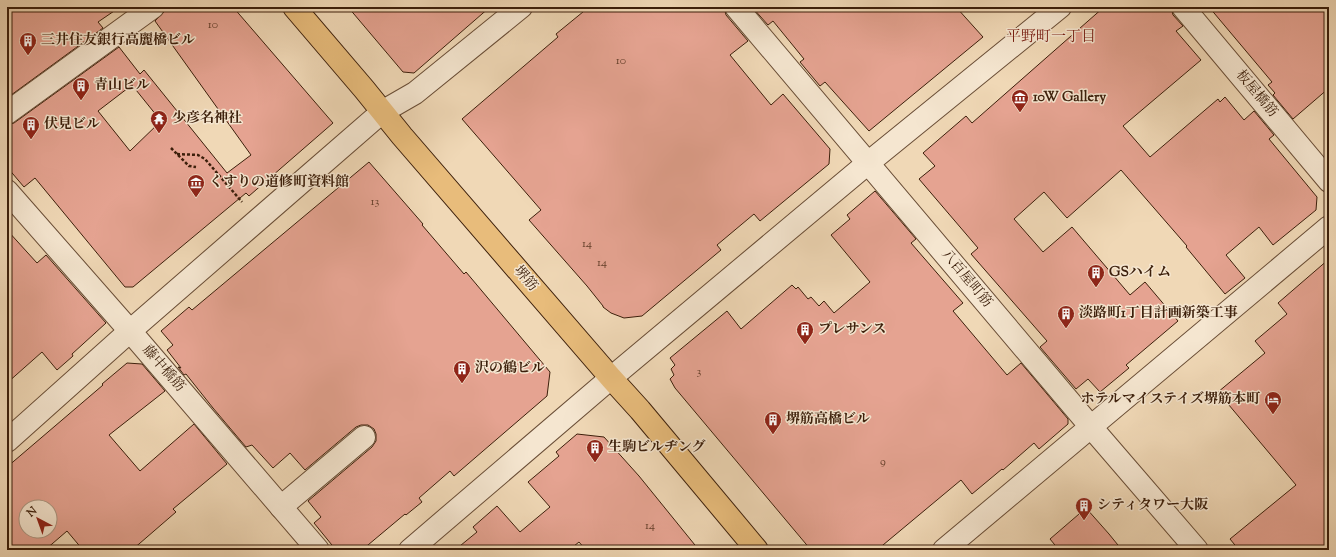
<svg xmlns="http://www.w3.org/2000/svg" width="1336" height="557" viewBox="0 0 1336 557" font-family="'Sorts Mill Goudy','Noto Serif JP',serif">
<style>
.building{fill:#e5a391;stroke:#3c1f0b;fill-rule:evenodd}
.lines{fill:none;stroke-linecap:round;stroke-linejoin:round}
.minor-casing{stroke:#694d36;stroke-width:24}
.major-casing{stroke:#3c1f0b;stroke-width:24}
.path{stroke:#3c1f0b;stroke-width:2.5;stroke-dasharray:3 2;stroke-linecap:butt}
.minor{stroke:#f5e6d0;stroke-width:22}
.major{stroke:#e8bc7b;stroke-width:22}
.labels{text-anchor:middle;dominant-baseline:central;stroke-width:3;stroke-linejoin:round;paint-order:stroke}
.number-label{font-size:12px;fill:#66402c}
.poi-label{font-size:14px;font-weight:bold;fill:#3c1f0b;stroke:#f5e6d0;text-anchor:start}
.street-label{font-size:14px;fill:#3c1f0b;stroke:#f5e6d0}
.neighbourhood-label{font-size:15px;fill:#7a1f14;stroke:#f5e6d0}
</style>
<rect width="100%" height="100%" fill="#f0d8b6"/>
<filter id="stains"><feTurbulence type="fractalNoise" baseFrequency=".005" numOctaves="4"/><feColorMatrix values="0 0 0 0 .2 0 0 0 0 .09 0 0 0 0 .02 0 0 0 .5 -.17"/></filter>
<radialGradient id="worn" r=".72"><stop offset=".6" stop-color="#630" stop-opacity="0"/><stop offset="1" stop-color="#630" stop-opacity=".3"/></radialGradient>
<g class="building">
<polygon points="7,7 120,7 98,22 103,28 7,98"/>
<path d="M165,7H233L333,123L249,196L246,193L133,287H125L35,178L24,187L7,167V125L14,123L119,47L140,74L144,70L227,173L251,155L155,21L164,12ZM132,85L161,121L130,151L98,111Z"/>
<polygon points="348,7 490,7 414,73 403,72"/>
<polygon points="589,7 724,7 726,15 748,41 730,55 771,105 783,94 830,149 829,164 760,221 754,214 717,245 721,250 642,316 624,318 611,313 603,307 603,306 587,286 529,220 541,210 462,119 558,37 556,34"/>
<polygon points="752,7 956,7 983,37 869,131 825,82 820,86 800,62 804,59 773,21 768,25"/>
<polygon points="1104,7 1171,7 1173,15 1183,26 1176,31 1201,60 1123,126 1150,157 1218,99 1220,102 1225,97 1244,120 1254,111 1274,135 1269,139 1317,197 1316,210 1273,245 1259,227 1226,255 1245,278 1225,294 1186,247 1187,246 1121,170 1067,218 1044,192 1014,219 1043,252 1072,227 1130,295 1145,282 1178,321 1126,365 1129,368 1100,392 1088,379 1076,389 1040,347 1047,341 971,254 978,248 919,179 935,166 923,153 966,116 972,123"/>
<polygon points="1209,7 1329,7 1329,88 1293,119 1273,95 1275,93 1268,85 1272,82"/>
<polygon points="369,162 423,224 422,225 464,274 466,272 550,372 547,396 454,476 450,471 419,498 422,502 406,515 405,514 362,550 336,550 314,523 321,517 308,501 372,447 376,441 376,434 374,429 368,425 361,425 356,427 305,470 290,453 273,468 252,445 246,447 213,408 186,374 184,375 178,367 181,368 167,350 173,345 161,331 189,307 192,310"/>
<polygon points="875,191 916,239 911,243 963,303 953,311 1007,375 1021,363 1068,419 1068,424 1039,449 1034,443 1003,470 1002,469 972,494 961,480 877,550 811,550 675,388 670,379 674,375 671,369 675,365 670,358 727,311 741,329 792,285 796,289 798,287 808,299 811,297 819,306 824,301 834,313 870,282 831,235 850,219 847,215"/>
<polygon points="7,230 37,263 46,255 106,323 72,354 73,356 57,370 42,352 7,383"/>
<polygon points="1329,259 1329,550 1239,550 1230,539 1296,485 1218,392 1265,353 1255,341 1287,314 1278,303"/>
<path d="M127,363L142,364L165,391L109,435L140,471L194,424L227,464L173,509L176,512L132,550H83L67,531L45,550H7V467L103,385L102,384ZM26,507H50V531H26Z"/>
<polygon points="577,434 604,437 639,476 699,550 586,550 579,542 569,550 455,550 477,532 473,527 497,506 520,532 550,507 528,482 559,456 556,452"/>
<polygon points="1086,508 1109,534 1122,550 1059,550 1050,539"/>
</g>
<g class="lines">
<defs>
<g id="minor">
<polyline points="736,7 1091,427 1197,550"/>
<polyline points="1183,7 1329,181"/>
<polyline points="7,113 153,7"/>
<polyline points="7,191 130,331 318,550"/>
<polyline points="7,441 130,331 382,112 415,93 521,7"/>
<polyline points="281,507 364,437"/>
<polyline points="410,550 611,378 868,163 1060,7"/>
<polyline points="944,550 1329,227"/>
</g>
<polyline id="major" points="294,7 364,89 402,136 611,378 640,410 757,550"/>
</defs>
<use href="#minor" class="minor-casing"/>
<use href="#major" class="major-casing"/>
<g class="path">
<polyline points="171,148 189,166 196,167"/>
<polyline points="177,154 198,155 205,159 242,202"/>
</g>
<use href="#minor" class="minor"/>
<use href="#major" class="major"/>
</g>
<defs>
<symbol id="building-pin" viewBox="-11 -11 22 30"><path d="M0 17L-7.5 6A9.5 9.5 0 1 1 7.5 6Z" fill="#8f2418" stroke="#f5e6d0"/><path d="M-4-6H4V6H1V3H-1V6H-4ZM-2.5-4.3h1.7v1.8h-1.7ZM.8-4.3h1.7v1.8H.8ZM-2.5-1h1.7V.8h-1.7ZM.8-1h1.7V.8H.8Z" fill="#fff"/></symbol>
<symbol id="museum-pin" viewBox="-11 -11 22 30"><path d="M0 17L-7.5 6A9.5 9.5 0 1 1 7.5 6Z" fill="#8f2418" stroke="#f5e6d0"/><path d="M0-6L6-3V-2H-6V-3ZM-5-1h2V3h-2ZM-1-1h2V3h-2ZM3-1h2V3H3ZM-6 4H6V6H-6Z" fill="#fff"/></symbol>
<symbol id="temple-pin" viewBox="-11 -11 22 30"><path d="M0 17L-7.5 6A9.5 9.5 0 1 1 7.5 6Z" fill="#8f2418" stroke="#f5e6d0"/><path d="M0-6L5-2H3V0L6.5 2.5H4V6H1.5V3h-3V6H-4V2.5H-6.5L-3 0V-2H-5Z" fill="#fff"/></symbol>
<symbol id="hotel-pin" viewBox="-11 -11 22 30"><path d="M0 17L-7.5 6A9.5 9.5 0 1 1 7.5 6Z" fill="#8f2418" stroke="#f5e6d0"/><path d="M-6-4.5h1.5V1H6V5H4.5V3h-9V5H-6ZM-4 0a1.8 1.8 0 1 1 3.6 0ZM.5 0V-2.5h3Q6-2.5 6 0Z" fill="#fff"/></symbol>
</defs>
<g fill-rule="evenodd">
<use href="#building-pin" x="18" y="31" width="20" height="27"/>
<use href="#building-pin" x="71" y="76" width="20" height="27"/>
<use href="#museum-pin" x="1010" y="88" width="20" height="27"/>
<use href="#temple-pin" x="149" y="109" width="20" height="27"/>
<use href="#building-pin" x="21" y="115" width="20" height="27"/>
<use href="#museum-pin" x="186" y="173" width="20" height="27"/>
<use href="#building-pin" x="1086" y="263" width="20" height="27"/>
<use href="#building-pin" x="1056" y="304" width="20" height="27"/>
<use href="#building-pin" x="795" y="320" width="20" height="27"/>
<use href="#building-pin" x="452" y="359" width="20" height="27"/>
<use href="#hotel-pin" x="1263" y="390" width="20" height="27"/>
<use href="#building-pin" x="763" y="410" width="20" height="27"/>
<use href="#building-pin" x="585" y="438" width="20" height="27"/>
<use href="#building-pin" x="1074" y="496" width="20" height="27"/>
</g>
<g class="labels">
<g class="number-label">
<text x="213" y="25">10</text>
<text x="621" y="61">10</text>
<text x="375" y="202">13</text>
<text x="587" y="244">14</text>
<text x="602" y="263">14</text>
<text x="699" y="372">3</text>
<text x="883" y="462">9</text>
<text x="650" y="526">14</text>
</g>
<g class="poi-label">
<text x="41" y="41">三井住友銀行高麗橋ビル</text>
<text x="94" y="86">青山ビル</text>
<text x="1033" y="98">10W Gallery</text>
<text x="172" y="119">少彦名神社</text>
<text x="44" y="125">伏見ビル</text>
<text x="209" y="183">くすりの道修町資料館</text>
<text x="1109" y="273">GSハイム</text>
<text x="1079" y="314">淡路町1丁目計画新築工事</text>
<text x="818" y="330">プレサンス</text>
<text x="475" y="369">沢の鶴ビル</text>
<text x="1260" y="400" text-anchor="end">ホテルマイステイズ堺筋本町</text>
<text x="786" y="420">堺筋高橋ビル</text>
<text x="608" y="448">生駒ビルヂング</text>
<text x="1097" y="506">シティタワー大阪</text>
</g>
<g class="street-label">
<text transform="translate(1256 94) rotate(50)">板屋橋筋</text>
<text transform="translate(525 279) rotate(49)">堺筋</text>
<text transform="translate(966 279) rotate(50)">八百屋町筋</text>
<text transform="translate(163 369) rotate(49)">藤中橋筋</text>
</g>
<g class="neighbourhood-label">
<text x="1051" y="37">平野町一丁目</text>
</g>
</g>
<rect width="1336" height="557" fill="none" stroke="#f0d8b6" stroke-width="24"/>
<rect x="8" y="8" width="1320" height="541" fill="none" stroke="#3c1f0b" stroke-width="2"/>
<rect x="12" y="12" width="1312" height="533" fill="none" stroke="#3c1f0b"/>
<g transform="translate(38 519) rotate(319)"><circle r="19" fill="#f5e6d0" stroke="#ab9681"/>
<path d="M0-3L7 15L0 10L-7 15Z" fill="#8f2418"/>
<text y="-6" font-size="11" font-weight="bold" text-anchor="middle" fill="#3c1f0b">N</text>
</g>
<rect width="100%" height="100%" filter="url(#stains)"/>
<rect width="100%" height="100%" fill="url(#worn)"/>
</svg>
